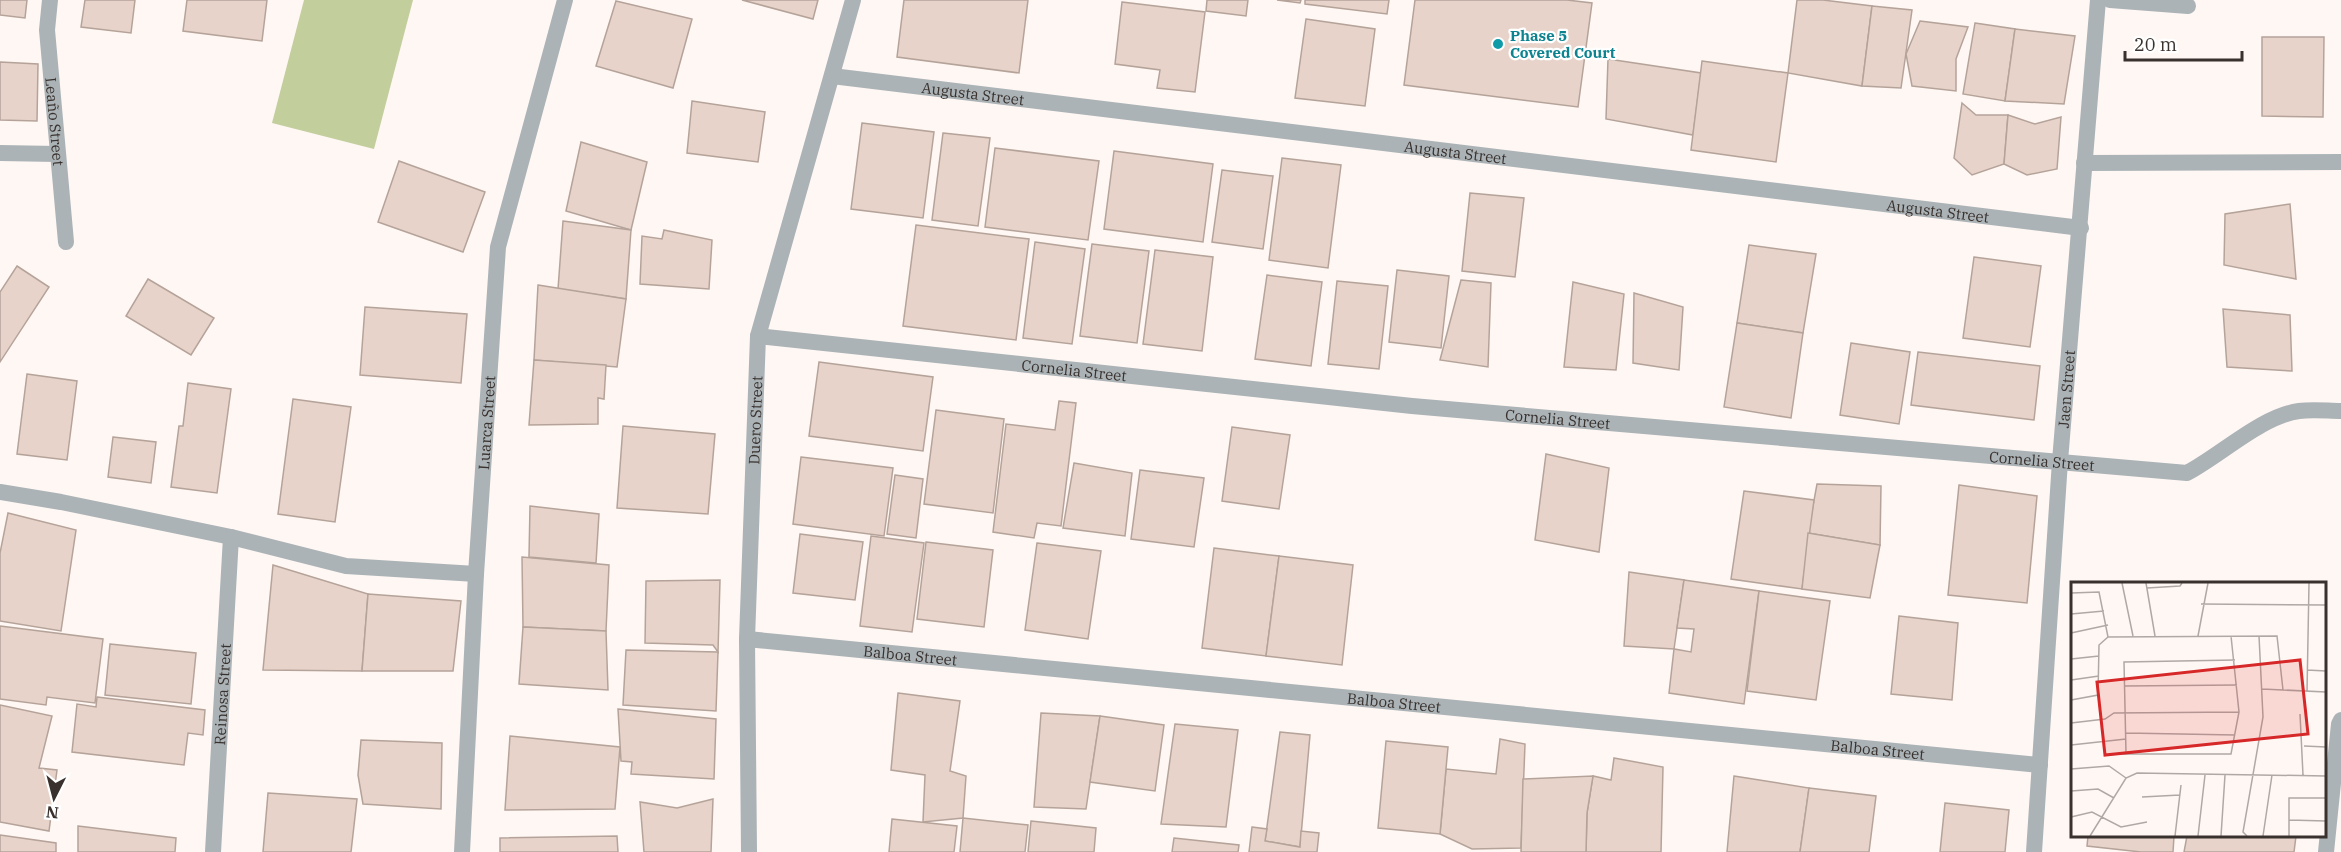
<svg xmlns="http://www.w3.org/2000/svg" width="2341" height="852" viewBox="0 0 2341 852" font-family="'IBM Plex Serif',serif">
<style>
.green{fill:#c3ce9d}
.building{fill:#e7d3ca;stroke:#b5a39a;stroke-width:1.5}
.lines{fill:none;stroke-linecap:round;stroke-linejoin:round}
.minor{stroke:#abb3b7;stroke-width:16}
.culture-dot{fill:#0f9aa8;stroke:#fff;stroke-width:2}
.labels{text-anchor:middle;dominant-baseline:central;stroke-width:4.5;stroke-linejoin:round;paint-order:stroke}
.culture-label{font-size:15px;font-weight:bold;fill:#0d838f;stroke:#fff;text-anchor:start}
.street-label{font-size:15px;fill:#38312d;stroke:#fff}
.inset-road{fill:none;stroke:#afa8a4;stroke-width:1.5}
.view{fill:#d62828;fill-opacity:0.15;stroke:#d62828;stroke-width:3}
.inset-edge{fill:none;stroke:#38312d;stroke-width:3}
</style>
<rect width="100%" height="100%" fill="#fff7f3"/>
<polygon class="green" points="304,0 413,0 374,149 272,123"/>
<g class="building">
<polygon points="0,0 27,0 25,18 0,15"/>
<polygon points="85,0 135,0 131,33 81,27"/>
<polygon points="187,0 267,0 262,41 183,31"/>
<polygon points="742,0 818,0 813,19"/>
<polygon points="904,0 1028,0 1019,73 897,57"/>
<polygon points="1207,0 1248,0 1246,16 1206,11"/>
<polygon points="1277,0 1301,0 1300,3"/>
<polygon points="1305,0 1389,0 1387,14 1305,4"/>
<polygon points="1415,0 1567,0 1592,3 1578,107 1404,85"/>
<polygon points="1797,0 1823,0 1872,6 1862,86 1788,73"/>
<polygon points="616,1 692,19 673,88 596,66"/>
<polygon points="1122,2 1205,12 1195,92 1157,88 1160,70 1115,64"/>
<polygon points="1872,6 1912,10 1901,88 1862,86"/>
<polygon points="1306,19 1375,29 1365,106 1295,98"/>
<polygon points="1920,21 1968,27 1956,59 1956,91 1912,86 1906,54"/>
<polygon points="1975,23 2015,29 2005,101 1963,94"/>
<polygon points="2015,29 2075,36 2064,104 2005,101"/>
<polygon points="2262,37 2324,37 2323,117 2262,116"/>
<polygon points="1608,59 1701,73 1693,135 1606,119"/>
<polygon points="1702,61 1788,73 1776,162 1691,150"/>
<polygon points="0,62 38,64 37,121 0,120"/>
<polygon points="692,101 765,112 758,162 687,153"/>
<polygon points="1962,103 1976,115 2008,115 2004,164 1972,175 1954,158"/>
<polygon points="2008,115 2035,124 2061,117 2057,169 2027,175 2004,164"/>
<polygon points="862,123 934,132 923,218 851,209"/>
<polygon points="943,133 990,138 978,226 932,220"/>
<polygon points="581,142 647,162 631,230 566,211"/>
<polygon points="995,148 1099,161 1088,240 985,227"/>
<polygon points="1114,151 1213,164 1203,242 1104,229"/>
<polygon points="1282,158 1341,165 1328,268 1269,260"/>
<polygon points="399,161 485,192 463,252 378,222"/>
<polygon points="1222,170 1273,176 1263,249 1212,242"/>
<polygon points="1470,193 1524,198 1515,277 1462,271"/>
<polygon points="2290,204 2296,279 2224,265 2225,214"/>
<polygon points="563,221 631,230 626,299 558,289"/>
<polygon points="916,225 1029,239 1016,340 903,326"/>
<polygon points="664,230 712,240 709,289 640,284 642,236 662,239"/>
<polygon points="1035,242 1085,249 1072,344 1023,338"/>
<polygon points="1092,244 1149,251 1137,343 1080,336"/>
<polygon points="1749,245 1816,254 1803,333 1737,323"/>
<polygon points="1155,250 1213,257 1202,351 1143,344"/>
<polygon points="1974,257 2041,266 2030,347 1963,338"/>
<polygon points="17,266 49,287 0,362 0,292"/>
<polygon points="1397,270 1449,276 1441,348 1389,342"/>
<polygon points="1267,275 1322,282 1311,366 1255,359"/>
<polygon points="148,279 214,318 191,355 126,316"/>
<polygon points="1461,280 1491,283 1488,367 1440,360"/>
<polygon points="1337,281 1388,286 1379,369 1328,364"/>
<polygon points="1573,282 1624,294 1616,370 1564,367"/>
<polygon points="538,285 626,299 617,367 534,360"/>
<polygon points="1634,293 1683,307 1679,370 1633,363"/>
<polygon points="365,307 467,314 461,383 360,375"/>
<polygon points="2223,309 2290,315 2292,371 2227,367"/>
<polygon points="1737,323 1803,333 1791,418 1724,407"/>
<polygon points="1851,343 1910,352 1899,424 1840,415"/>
<polygon points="1918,352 2040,366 2034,420 1911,405"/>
<polygon points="534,360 606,365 604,399 598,398 598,424 529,425"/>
<polygon points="819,362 933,377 923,451 809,436"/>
<polygon points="27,374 77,381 67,460 17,454"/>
<polygon points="188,383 231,389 217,493 171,487 179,426 183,426"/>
<polygon points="293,399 351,407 335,522 278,514"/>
<polygon points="1059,401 1076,403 1061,526 1037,523 1034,538 993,532 1006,424 1055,430"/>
<polygon points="936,410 1004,419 993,513 924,504"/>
<polygon points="623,426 715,434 708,514 617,508"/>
<polygon points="1232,427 1290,435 1279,509 1222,501"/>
<polygon points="113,437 156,442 151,483 108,477"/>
<polygon points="1546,454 1609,468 1599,552 1535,540"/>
<polygon points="801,457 893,468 884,536 793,524"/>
<polygon points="1074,463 1132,473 1125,536 1063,528"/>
<polygon points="1140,470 1204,478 1194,547 1131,539"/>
<polygon points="895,475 923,479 916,538 887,534"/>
<polygon points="1817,484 1881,486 1880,545 1808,533"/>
<polygon points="1959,485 2037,496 2027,603 1948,595"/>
<polygon points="1744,491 1814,500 1802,589 1731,579"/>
<polygon points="530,506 599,514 596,563 529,557"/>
<polygon points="8,513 76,530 61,631 0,621 0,553"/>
<polygon points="1808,533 1880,545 1870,598 1802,589"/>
<polygon points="800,534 863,542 855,600 793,593"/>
<polygon points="871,536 924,543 912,632 860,626"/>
<polygon points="926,542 993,550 984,627 917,619"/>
<polygon points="1037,543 1101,551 1088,639 1025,630"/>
<polygon points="1214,548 1279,556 1266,656 1202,648"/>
<polygon points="1279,556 1353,565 1342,665 1266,656"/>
<polygon points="522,557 609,565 606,631 523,627"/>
<polygon points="273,565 368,594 362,671 263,670"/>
<polygon points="1629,572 1684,580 1674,649 1624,646"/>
<polygon points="720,580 718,652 713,645 645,643 646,581"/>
<polygon points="1684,580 1759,591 1744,704 1669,693 1674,649 1691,652 1694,629 1677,628"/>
<polygon points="1759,591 1830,601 1816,700 1747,691"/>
<polygon points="368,594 461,601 453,671 362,671"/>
<polygon points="1899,616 1958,623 1952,700 1891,694"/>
<polygon points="0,626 103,639 95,703 47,697 46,705 0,699"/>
<polygon points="523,627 606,631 608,690 519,684"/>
<polygon points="110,644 196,653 191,704 105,695"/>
<polygon points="626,650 718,652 716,711 623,705"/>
<polygon points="898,693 960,701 950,771 966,776 963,818 923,822 925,775 891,770"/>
<polygon points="97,697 205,710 203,735 188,733 184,765 72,752 77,704 96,707"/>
<polygon points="0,705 52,716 39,768 57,770 49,831 0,822"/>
<polygon points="618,709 716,719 714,779 631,774 632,762 621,761"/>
<polygon points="1041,713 1100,716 1086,809 1034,807"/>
<polygon points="1100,716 1164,725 1155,791 1090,782"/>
<polygon points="1175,724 1238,730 1226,827 1161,824"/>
<polygon points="1280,732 1310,735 1300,847 1265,841"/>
<polygon points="510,736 620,747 615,809 505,810"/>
<polygon points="1500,739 1525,744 1521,848 1472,849 1440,834 1446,769 1496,774"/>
<polygon points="361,740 442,743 441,809 363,804 358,775"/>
<polygon points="1386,741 1448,747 1440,834 1378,828"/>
<polygon points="1614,758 1663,767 1661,852 1586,852 1587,813 1593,776 1611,780"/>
<polygon points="1593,776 1587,813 1586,852 1521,852 1523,779"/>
<polygon points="1734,776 1809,788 1800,852 1727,852"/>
<polygon points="1809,788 1876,796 1869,852 1800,852"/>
<polygon points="268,793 357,799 351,852 263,852"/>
<polygon points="713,799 711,852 644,852 640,802 677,808"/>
<polygon points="1945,803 2009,810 2005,852 1940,852"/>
<polygon points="963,818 1028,825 1025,852 960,852"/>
<polygon points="892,819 957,826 954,852 889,852"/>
<polygon points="1031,821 1096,828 1094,852 1028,852"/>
<polygon points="78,826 176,838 175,852 78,852"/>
<polygon points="1252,827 1267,829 1265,841 1300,847 1301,831 1319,833 1317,852 1249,852"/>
<polygon points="0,835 56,843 56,852 0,852"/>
<polygon points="617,836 618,852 500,852 500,838"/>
<polygon points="2088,836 2174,836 2173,852 2141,852 2087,846"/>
<polygon points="2187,836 2296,836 2294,852 2184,852"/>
<polygon points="1174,838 1239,845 1238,852 1172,852"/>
</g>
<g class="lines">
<g class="minor">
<path id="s1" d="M50,0L47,30L66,242"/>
<polyline points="2110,0 2188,6"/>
<path id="s2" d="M832,76L2081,228"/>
<polyline points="0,153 57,154"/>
<polyline points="2084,163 2341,162"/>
<path id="s3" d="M758,336L1412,406L2187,473C2221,455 2262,416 2299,411C2313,409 2328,411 2341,411"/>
<polyline points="0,492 61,502 231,537 346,566 476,574"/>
<path id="s4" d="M747,639L2040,765"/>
<path id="s5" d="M213,852L231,537"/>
<path id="s6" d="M462,852L476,574L498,247L565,0"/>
<path id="s7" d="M749,852L747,639L758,336L853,0"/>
<path id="s8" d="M2034,852L2060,461L2098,0"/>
<polyline points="2326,852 2339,724 2341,720"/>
</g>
</g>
<circle class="culture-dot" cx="1498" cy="44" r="6"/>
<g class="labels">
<g class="culture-label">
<text x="1510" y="35">Phase 5<tspan x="1510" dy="17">Covered Court</tspan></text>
</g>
<g class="street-label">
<text stroke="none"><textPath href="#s2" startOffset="142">Augusta Street</textPath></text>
<text stroke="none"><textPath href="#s1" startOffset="122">Leaño Street</textPath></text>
<text stroke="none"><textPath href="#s2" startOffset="628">Augusta Street</textPath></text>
<text stroke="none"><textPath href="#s2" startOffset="1114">Augusta Street</textPath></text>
<text stroke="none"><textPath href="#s3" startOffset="318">Cornelia Street</textPath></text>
<text stroke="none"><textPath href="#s8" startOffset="464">Jaen Street</textPath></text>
<text stroke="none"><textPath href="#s3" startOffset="804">Cornelia Street</textPath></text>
<text stroke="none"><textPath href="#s7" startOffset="432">Duero Street</textPath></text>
<text stroke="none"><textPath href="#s6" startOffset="430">Luarca Street</textPath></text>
<text stroke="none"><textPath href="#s3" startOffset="1290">Cornelia Street</textPath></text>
<text stroke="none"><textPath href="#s4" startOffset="164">Balboa Street</textPath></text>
<text stroke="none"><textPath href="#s5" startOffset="158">Reinosa Street</textPath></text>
<text stroke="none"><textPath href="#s4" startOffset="650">Balboa Street</textPath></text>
<text stroke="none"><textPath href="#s4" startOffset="1136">Balboa Street</textPath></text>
</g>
</g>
<g transform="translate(2071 582)">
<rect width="255" height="255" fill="#fff7f3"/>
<path class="inset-road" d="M51,1L62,54M75,1L84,54M76,6L109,4L111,1M0,11L28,10L37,55M130,22L255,23M0,32L33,29M0,51L37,43M127,54L137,1M0,77L28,74M236,88L255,89M0,98L28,94M53,104L166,103M191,107L255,110M236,110L238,1M0,118L27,113L28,63L37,55L206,54L212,108M229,132L232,193M0,141L34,137L43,131L168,130M55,151L164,153M0,163L55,157M233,164L255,165M55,171L53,80L164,78M47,172H160L168,130L160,54M0,187L38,184L55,196M255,194V165M0,209L27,207L43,216M71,215L109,213M0,235L21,230L50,245L76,240M218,238L255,239M19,254L55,196L66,191L255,194M104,254L110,203M127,254L134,193M150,254L154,193M176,254L172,250L192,135L188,54M192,254L201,193M218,254V216H255"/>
<path class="view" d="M229,78L237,152L34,173L26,100Z"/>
<rect width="255" height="255" class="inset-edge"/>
</g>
<g transform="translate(54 798) rotate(186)" stroke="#ffffff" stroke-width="4.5" paint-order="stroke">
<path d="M0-4.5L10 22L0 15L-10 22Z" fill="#38312d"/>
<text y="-9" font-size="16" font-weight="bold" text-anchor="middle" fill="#38312d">N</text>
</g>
<path d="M2125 51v9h117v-9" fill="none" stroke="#38312d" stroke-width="3"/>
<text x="2134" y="51" font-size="18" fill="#38312d" stroke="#ffffff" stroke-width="4.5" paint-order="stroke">20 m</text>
</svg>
